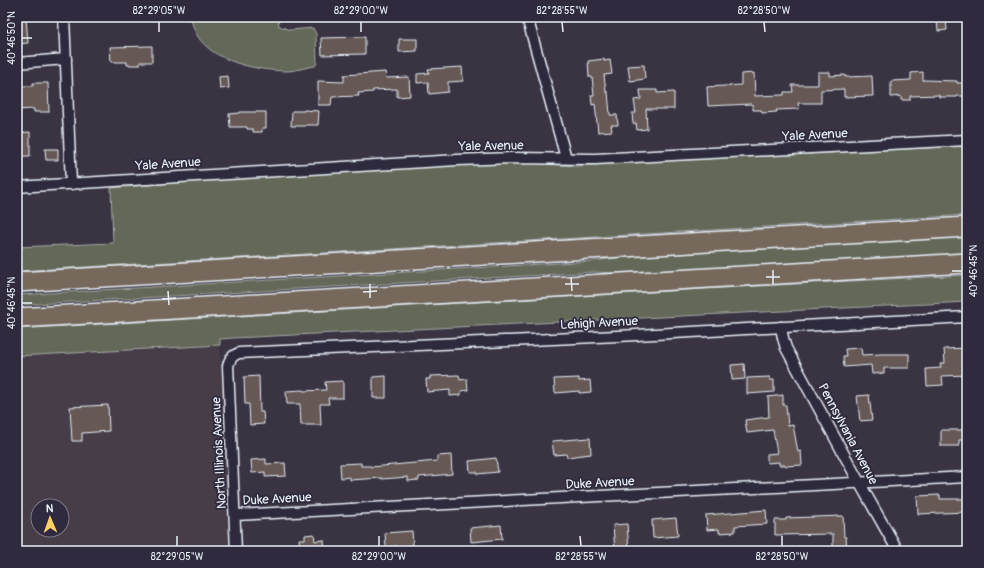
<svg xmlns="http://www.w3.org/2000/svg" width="984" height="568" viewBox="0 0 984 568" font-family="Pangolin,sans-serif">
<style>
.built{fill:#473e48;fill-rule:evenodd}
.green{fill:#646758;stroke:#a6aca8}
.building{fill:#655955;stroke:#e8f1f8}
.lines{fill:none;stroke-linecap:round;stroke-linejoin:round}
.minor-casing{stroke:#e8f1f8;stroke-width:13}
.motorway-casing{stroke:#e8f1f8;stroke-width:22}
.minor{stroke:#2f2a3d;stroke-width:10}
.motorway{stroke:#76695c;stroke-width:19}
.ticks{fill:none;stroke:#e8f1f8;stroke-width:1.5}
.labels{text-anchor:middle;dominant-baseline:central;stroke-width:3.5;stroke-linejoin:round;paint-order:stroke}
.street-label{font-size:13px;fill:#e8f1f8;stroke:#2f2a3d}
.neatline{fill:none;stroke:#e8f1f8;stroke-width:1.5}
.ticks-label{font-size:10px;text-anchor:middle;fill:#e8f1f8}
</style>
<rect width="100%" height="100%" fill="#3a3342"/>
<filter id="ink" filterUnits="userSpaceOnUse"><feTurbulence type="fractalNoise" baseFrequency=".025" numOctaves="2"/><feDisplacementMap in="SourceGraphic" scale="8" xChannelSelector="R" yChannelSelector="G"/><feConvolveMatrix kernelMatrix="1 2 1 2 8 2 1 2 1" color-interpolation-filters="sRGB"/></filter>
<g filter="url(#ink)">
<path class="built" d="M220,345L229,551H17V356ZM38,506H62V530H38Z"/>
<g class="green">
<path d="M191,17H278L279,26L290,30L313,28L316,34L317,63L315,66C306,67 296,71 288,71C257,71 206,61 194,29C193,25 191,21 191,17Z"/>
<polygon points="967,146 967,215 17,271 17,247 113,243 111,188 224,179 453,165 530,163 575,166 643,162"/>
<polygon points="967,236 967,253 928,256 641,274 594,272 17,305 17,295 593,261 639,255"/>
<path d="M967,275V302L233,338L220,339V345L17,356V329C334,311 650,291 967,275Z"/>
</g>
<g class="building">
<polygon points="17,17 26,17 28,43 17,44"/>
<polygon points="946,19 947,30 938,31 937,20"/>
<polygon points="365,37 365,54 322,55 321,38"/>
<polygon points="399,39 417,39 417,51 399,52"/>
<polygon points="152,46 152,62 140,62 140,65 127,65 127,62 111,62 110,47"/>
<polygon points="604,59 604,61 610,60 612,74 604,75 606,92 608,92 610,115 617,115 618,125 611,125 612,131 598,132 595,104 592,105 591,95 594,95 592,77 589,77 588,61"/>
<polygon points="644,65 645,79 630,81 628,66"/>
<polygon points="462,67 463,81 448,82 448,92 429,94 428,82 417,83 417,74 429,73 428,69"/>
<polygon points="385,72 386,78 409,77 410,96 397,97 397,89 373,90 373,92 358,93 359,96 332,97 331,105 318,105 318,81 344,82 344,75"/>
<polygon points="818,72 830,72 830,76 845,75 845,77 872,76 873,96 844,97 844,89 821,90 821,103 798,103 799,109 776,110 777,112 762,113 761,110 753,110 753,105 751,105 751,104 708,106 707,87 741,85 741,74 754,73 755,96 784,95 784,92 793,92 792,85 818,85"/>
<polygon points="923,72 923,80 957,81 957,83 967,83 967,96 957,96 957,97 939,97 939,95 910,96 910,100 901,100 901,96 891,97 891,81 911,80 911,73"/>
<polygon points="228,76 229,88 220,89 219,77"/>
<polygon points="33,83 48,83 49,112 34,112 34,109 17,110 17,86 33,86"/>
<polygon points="640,90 657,90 657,93 674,92 674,109 646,109 647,129 637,130 636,123 633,124 632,113 636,113 634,100 641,99"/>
<polygon points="304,110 319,111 318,125 306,125 306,126 291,126 292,111 304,111"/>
<polygon points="240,112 266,112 266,128 262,128 262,132 253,132 253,129 247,129 247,127 230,127 229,114 240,113"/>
<polygon points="30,132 30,156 17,156 17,133"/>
<polygon points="45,149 58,149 58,160 46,160"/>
<polygon points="861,348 862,355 882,354 909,354 909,368 884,368 884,373 872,374 871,365 844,367 843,356 846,356 845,349"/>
<polygon points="967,348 967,375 942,376 943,385 927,386 926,369 941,368 940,364 945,363 944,349"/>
<polygon points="744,364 745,379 732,380 731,365"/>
<polygon points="459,375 460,380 467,379 468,390 461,391 461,395 450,396 450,390 427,392 426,379 430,379 430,376"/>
<polygon points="259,376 260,412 263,412 264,424 250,425 249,404 245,404 244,377"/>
<polygon points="386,376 386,398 373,398 373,377"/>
<polygon points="770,377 770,380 774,380 774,392 747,394 747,378"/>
<polygon points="579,378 579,381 590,380 591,392 579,393 579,391 555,393 554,379"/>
<polygon points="343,381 343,398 328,398 329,404 320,404 321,425 301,425 300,404 287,404 286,391 303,390 303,391 326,390 325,382"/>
<polygon points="783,395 783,405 786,405 788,426 793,425 798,452 801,451 802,465 786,466 786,465 779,465 779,462 767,463 767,454 777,453 773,430 747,433 745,420 769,417 768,397"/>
<polygon points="869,395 872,420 860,421 857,396"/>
<polygon points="108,405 109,431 82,433 82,441 72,441 70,407"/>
<polygon points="941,430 964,430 964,440 959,440 959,446 941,446"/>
<polygon points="590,438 591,454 567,457 566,454 554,455 552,441"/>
<polygon points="451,455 452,474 419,477 419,480 408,481 408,477 382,479 382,478 350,480 350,477 341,478 340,464 361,463 361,466 371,466 371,467 437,461 437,456"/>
<polygon points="496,458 498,472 477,474 477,472 470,472 469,461"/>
<polygon points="266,459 266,464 285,463 286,476 265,477 265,472 252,473 251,460"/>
<polygon points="940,495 940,499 966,499 966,512 918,514 917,496"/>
<polygon points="766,510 767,524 735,526 735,532 719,533 719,529 707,530 706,515"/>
<polygon points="843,516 844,537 846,537 847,551 833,551 833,534 775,535 775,520 786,520 786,518"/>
<polygon points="676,518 678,536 653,538 652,520"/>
<polygon points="627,524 629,551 615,551 613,525"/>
<polygon points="501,525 502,539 471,542 470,528"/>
<polygon points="412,531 413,545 406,546 406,551 397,551 397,546 386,547 385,533"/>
<polygon points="314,534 315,541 324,540 325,551 300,551 299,539 305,539 305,535"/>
</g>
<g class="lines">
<defs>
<g id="minor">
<polyline points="64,17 71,184"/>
<polyline points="527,17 566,158"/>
<polyline points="17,63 66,59"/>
<polyline points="17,187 457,160 513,158 595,159 967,140"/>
<polyline points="781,327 783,338 786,348 859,482 898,551"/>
<polyline points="235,515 967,477"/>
<path d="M236,551L228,366C230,358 232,356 239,353L618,336L967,317"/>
</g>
<g id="motorway">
<polyline points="17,282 967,227"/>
<polyline points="17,318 967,263"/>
</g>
</defs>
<use href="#minor" class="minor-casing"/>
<use href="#motorway" class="motorway-casing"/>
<use href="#minor" class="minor"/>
<use href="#motorway" class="motorway"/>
</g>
</g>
<path class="ticks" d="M159,22V32M361,22V32M562,22L563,32M764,22L765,32M22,38H32M773,270V284M952,271H962M571,277L572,291M766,277H780M370,284V298M565,284H579M168,291L169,305M363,292L377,291M162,299L176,298M22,303H32M177,536V546M379,536V546M580,536L581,546M782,536V546"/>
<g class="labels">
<g class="street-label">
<text transform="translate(815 135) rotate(-3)">Yale Avenue</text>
<text transform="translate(491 146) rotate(-1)">Yale Avenue</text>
<text transform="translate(168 164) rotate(-4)">Yale Avenue</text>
<text transform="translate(599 323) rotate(-3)">Lehigh Avenue</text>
<text transform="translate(848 434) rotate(62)">Pennsylvania Avenue</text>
<text transform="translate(219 453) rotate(-93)">North Illinois Avenue</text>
<text transform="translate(600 483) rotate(-3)">Duke Avenue</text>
<text transform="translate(277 499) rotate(-3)">Duke Avenue</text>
</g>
</g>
<rect width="984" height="568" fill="none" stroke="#2f2a3d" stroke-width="44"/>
<g transform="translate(50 518) rotate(358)"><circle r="19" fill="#2f2a3d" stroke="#797a88"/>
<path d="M0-3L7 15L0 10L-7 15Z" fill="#ffd166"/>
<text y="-6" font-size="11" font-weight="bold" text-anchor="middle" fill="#e8f1f8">N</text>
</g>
<rect x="22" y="22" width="940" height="524" class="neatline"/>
<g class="ticks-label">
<text x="159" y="14">82°29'05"W</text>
<text x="361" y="14">82°29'00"W</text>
<text x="562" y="14">82°28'55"W</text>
<text x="764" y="14">82°28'50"W</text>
<text transform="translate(11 38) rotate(-90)" y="4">40°46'50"N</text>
<text transform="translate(973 271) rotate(-90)" y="4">40°46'45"N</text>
<text transform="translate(11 303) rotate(-90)" y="4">40°46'45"N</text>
<text x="177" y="560">82°29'05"W</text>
<text x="379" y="560">82°29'00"W</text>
<text x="581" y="560">82°28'55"W</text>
<text x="782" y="560">82°28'50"W</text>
</g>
</svg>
